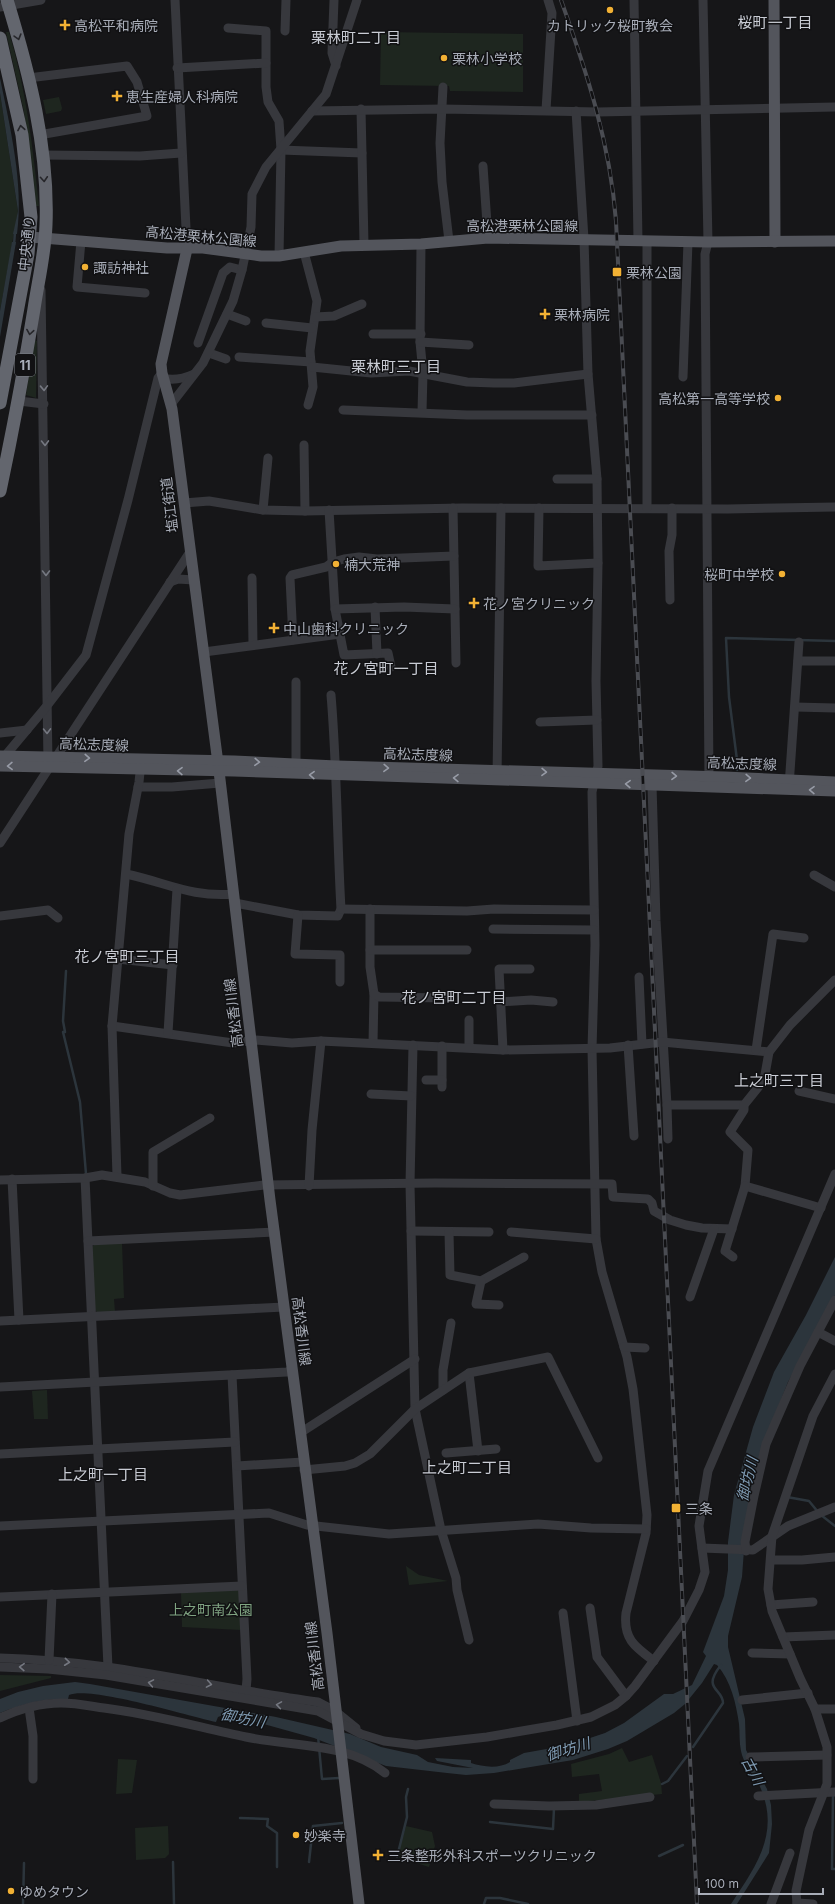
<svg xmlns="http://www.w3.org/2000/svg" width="835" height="1904" viewBox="0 0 835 1904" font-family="Inter,'Noto Sans JP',sans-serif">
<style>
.green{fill:#1e261f}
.water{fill:#2c353c}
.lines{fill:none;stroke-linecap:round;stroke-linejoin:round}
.stream{stroke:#2c353c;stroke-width:2.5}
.minor{stroke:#37383d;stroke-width:9}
.major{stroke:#53555c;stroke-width:11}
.highway{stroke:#63666e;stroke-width:13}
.rail-casing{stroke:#4a4c52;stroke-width:4}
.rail{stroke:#111113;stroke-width:2.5;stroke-dasharray:8;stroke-linecap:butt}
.oneway{stroke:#26262a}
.oneway2{stroke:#757881}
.oneway3{stroke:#979ba6}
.poi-dot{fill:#f2b134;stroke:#111113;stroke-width:1.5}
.labels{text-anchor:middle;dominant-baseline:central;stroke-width:3;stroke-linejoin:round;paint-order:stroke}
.shield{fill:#111113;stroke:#7b7e86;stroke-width:1}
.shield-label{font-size:13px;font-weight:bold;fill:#a8adb8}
.poi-label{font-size:14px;fill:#a8adb8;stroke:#111113;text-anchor:start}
.street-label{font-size:14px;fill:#a8adb8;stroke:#111113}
.park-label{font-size:14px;fill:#7fa381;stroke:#111113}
.neighbourhood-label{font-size:15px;fill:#c9ccd4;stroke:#111113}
.water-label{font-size:15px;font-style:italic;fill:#7f9bb3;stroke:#111113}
</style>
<rect width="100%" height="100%" fill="#161618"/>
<g class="green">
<path d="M6,32H9C26,89 33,147 39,206H36L24,112Z"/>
<polygon points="381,32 523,34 523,92 450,91 449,86 380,85"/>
<polygon points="0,93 18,211 0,311"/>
<polygon points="59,97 62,108 61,111 46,114 43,100"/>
<polygon points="34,340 37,341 36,398 26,395"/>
<polygon points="122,1243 124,1298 114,1299 115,1312 98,1313 95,1310 92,1247 95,1244"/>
<polygon points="47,1390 48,1419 34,1419 32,1391"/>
<polygon points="406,1566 419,1575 448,1581 409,1585"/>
<polygon points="236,1589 239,1591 241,1630 182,1627 181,1592"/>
<polygon points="0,1675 51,1676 51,1678 0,1691"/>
<polygon points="622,1748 629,1762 652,1755 661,1783 662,1794 579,1802 579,1794 602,1791 599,1774 572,1777 571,1764 609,1754"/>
<polygon points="118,1759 137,1760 132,1793 116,1794"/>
<polygon points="168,1826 169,1854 165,1858 136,1860 135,1828"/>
<polygon points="406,1826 432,1832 435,1846 429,1867 397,1857"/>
</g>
<g class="water">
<path d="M0,78C10,127 24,184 17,234H13L18,211L0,93Z"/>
<polygon points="12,242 16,242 0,337 0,311"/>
<path d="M835,1257V1295L788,1382L769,1430L745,1536L742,1577L728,1636V1647L745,1719L746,1750L767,1789L771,1805L772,1824L769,1853L737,1904H731C755,1867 780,1835 761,1789C755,1775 744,1766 741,1751C739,1742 740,1733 739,1724C736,1703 731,1681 717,1665L714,1664L702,1683L685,1704L674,1713L627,1741L608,1749L573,1760L494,1773L466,1775L447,1773L386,1766L314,1738L260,1723L223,1715L218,1717L216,1722C187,1716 91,1686 69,1695L68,1699C45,1698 21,1704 0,1713V1699L18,1692L43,1686L75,1682L90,1684L276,1717L350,1734L381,1747L417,1755L428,1762L453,1767L473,1768L437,1761L435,1758L471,1760V1763C483,1767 499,1769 510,1762V1760L524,1753L569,1745L605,1733L624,1723L664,1694H673L692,1685L706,1656L703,1652L724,1596L728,1570V1542L734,1495L753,1427L774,1372L806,1315Z"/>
</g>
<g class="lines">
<g class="stream">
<polyline points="14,245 15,232"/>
<polyline points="737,770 737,760 729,697 726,638 835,641"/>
<polyline points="66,971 63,1021 65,1032 63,1032 80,1102 86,1174"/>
<polyline points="787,1497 809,1501 818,1512"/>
<polyline points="821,1515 835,1526"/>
<polyline points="318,1736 322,1779 339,1778"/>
<path d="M693,1747L723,1703C723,1688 701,1690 721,1665"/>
<polyline points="662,1784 668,1781 687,1756"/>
<polyline points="833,1796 832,1869 835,1869"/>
<polyline points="240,1818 268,1819 267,1826 277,1833 277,1867"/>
<polyline points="490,1822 553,1829 554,1808"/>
<polyline points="659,1856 683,1845"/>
<polyline points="397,1857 407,1817 406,1797 408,1789"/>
<polyline points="173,1862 174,1904"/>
<polyline points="309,1862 313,1826 342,1823"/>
<polyline points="23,1904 24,1863"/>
<polyline points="484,1904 486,1898 500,1898 528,1904"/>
</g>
<g class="minor">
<polyline points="175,0 187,249"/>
<polyline points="334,0 332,53 336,66"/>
<polyline points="634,0 638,241"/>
<polyline points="703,0 708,242 705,254 709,782"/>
<polyline points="0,7 41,0"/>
<polyline points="228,28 266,31 266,87 268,102 279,121 281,150 362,153"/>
<polyline points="285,31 286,0"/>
<polyline points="177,68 266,63"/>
<polyline points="28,78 127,66 137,82 147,116 39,135"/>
<polyline points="443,87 440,143 442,182 449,241"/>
<polyline points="361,109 364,244"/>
<polyline points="546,110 552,13 548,0"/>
<polyline points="312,111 442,109 598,112 835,107"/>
<path d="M576,111L584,239L588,374L597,479L598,563L596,681L598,766L592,792L595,945L592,1049L596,1239L602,1272L627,1357L633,1389L647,1515L646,1533L626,1613C623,1639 635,1647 654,1661"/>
<polyline points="42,155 140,156 181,153"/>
<polyline points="483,166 488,238"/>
<polyline points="81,241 77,287 145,293"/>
<polyline points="421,244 420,342 423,373 422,412"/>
<polyline points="304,252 317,301 310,351 313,387 308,405"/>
<polyline points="279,256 281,150"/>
<polyline points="41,290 48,763"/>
<polyline points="227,314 246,321"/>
<polyline points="315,317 334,316 362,304"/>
<polyline points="266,323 312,328"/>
<polyline points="373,334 421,334"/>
<polyline points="420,342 469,345"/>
<polyline points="198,343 223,273 230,267 242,270"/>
<polyline points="209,353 226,359"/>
<polyline points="239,357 311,362"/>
<polyline points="312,367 371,373 409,371 467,382 494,383 514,383 588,374"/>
<polyline points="683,377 688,242"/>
<path d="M163,378C173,381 185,378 194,374"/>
<polyline points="19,401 44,404"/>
<polyline points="172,403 203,363 233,301 242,270 251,227 252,194 266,167 326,94 357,0"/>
<polyline points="343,410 467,415 592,415"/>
<polyline points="304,445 305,511"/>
<polyline points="557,479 597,479"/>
<polyline points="184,503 209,501 263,510 305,511 462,508 728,509 835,507"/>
<polyline points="453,508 456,663"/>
<polyline points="539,508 538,566 598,563"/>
<polyline points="647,508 647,242"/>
<polyline points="263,510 268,458"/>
<polyline points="329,510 335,609 344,655 388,653 391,667"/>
<polyline points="252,578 253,645"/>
<polyline points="170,582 178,579 194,580"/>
<polyline points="670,600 669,551 672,535 672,508"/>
<polyline points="375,607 377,654"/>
<polyline points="335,609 404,607 455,609"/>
<polyline points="293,640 290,578 292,575 326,567 333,562 344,559 359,557 377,559 454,556"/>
<polyline points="204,652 340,634"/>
<polyline points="798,661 835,661"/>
<polyline points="296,682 296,770"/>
<polyline points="795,707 835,708"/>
<polyline points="540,722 597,720"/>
<polyline points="0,733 27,730"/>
<polyline points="5,756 46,707 86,655 128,500 158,378 162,373"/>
<polyline points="497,777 501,508"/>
<polyline points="652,785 656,921 667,1105 744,1105"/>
<polyline points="789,786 799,642"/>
<polyline points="138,787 172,787 220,783"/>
<polyline points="0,843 190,552"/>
<path d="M126,874C165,882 192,898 234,894"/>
<polyline points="814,875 835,887"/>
<path d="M235,903L298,915L338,916L341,909C337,838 337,766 331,695"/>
<polyline points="341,909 467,911 494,909 594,910"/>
<polyline points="370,909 370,967 374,994 373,1043"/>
<polyline points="298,915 295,954 340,955 340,982"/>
<polyline points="0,916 48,910 58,918"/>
<polyline points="493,929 594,930"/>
<polyline points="370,950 467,950"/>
<polyline points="118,959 173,965"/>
<polyline points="639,977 642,1044"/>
<polyline points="374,994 379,997 447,998"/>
<polyline points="500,1002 531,1000 553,1002"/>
<polyline points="469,1020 469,1047"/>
<polyline points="112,1026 233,1043 256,1040 292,1043 321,1041 503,1050 610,1048 662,1042 769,1052 790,1025 835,980"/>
<polyline points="168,1033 177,889"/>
<polyline points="413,1045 410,1184 415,1409 441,1530 456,1578 457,1590 469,1640"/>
<polyline points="628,1045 634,1136"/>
<polyline points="442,1046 442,1087"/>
<polyline points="503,1050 499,969 530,969"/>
<polyline points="756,1050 773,934 804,938"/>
<polyline points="769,1052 764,1080 744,1105 744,1110 730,1132 748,1150 745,1186 821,1208"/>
<polyline points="426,1080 442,1080"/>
<polyline points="799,1091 835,1099"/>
<polyline points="371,1094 411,1096"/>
<polyline points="667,1105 668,1139"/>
<polyline points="117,1176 112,1026 129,834 139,782 141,763"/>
<polyline points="85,1178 108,1667"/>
<polyline points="12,1179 19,1320"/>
<polyline points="0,1180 85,1178 102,1175 145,1182 170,1193 180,1195 264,1185 435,1183 612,1184 613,1197 648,1199 652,1203 654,1211 670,1220 686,1225 702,1228 732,1229"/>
<polyline points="153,1186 153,1152 210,1118"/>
<polyline points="309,1186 312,1130 321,1041"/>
<polyline points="411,1231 489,1232"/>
<polyline points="449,1232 450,1275 481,1281 524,1257"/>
<polyline points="511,1232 596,1239"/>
<polyline points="88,1241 275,1232"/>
<polyline points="733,1257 725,1251 745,1186"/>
<polyline points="481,1281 476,1304 499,1305"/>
<polyline points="690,1297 714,1229"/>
<polyline points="0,1321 284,1307"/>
<polyline points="818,1332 835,1341"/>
<polyline points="624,1347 645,1348"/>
<polyline points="469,1373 478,1451"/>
<polyline points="232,1375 247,1679 246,1690"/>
<polyline points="0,1387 287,1372 292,1370"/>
<polyline points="443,1390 443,1370 451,1323"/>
<polyline points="300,1433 415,1359"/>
<polyline points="446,1453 496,1449"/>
<polyline points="0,1454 235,1442"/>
<polyline points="237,1466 303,1462"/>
<polyline points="304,1470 345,1466 355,1463 370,1454 415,1409 469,1373 548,1357 598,1458"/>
<polyline points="0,1526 269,1513 307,1525 389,1534 538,1524 591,1528 646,1529"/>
<polyline points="702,1548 753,1550 788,1526 835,1507"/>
<polyline points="746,1551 745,1542 754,1496 766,1444 800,1366 835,1300"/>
<polyline points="772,1560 802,1560 835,1557"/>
<polyline points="0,1597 242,1586"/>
<polyline points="771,1605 813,1602"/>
<polyline points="590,1608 597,1657 626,1696"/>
<polyline points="563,1613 577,1721"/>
<polyline points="783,1637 835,1635"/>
<polyline points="752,1653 790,1654"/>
<path d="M0,1658C108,1660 212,1688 318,1702L335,1711L356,1728"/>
<polyline points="49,1660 52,1594"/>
<polyline points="0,1667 48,1669 106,1675 318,1711 361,1734 384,1741 416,1745 487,1737 557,1725 591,1717 615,1705 626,1696 635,1686 683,1621 699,1590 705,1572 699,1526 708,1471 835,1174"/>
<polyline points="742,1700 808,1693"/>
<polyline points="29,1708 33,1736 33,1779"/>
<polyline points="815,1709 835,1709"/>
<path d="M0,1718C19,1709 41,1703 61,1703C76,1703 90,1706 104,1708C152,1714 198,1727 246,1737C292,1747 347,1742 385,1773"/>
<polyline points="750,1757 827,1755"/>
<polyline points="758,1796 835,1792"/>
<polyline points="494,1804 549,1806 596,1805 650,1797"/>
<polyline points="797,1903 813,1904"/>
<polyline points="771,1904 790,1853"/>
<polyline points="797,1904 796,1891 809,1830 827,1784 827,1747 815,1709 800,1678 772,1611 768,1589 772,1536 813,1416 835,1374"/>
</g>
<g class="major">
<polyline points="774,0 775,242"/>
<polyline points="30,237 167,248 203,248 261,256 279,256 341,246 421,244 488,238 708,242 835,241"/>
<polyline points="187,249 161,364 162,373 172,409 219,771 270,1200 327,1633 359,1904"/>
<polyline points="0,756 234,761 336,766 725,777 835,782"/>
<polyline points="0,766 234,771 835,791"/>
</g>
<g class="highway">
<polyline points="0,38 22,135 31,217 28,254 0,403"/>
<path d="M0,491C13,430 24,370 34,309C38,282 45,253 46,225C49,149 29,72 7,0"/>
</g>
<defs>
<path id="rail" d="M561,0C587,73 610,143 616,221L697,1904"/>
</defs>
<use href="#rail" class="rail-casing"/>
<use href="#rail" class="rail"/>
</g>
<defs><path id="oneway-chevron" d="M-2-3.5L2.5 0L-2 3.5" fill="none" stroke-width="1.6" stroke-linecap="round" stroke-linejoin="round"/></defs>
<g class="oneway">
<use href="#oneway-chevron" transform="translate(18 37) rotate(74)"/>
<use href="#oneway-chevron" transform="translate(21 128) rotate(-100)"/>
<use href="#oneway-chevron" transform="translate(44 179) rotate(86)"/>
<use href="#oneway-chevron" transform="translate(30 332) rotate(99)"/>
</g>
<g class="oneway2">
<use href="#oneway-chevron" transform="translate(44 388) rotate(88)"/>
<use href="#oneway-chevron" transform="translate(45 443) rotate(89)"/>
<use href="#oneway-chevron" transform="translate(46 573) rotate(90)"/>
<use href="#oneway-chevron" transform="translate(47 731) rotate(89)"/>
<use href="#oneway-chevron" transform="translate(67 1662) rotate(6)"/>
<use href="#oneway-chevron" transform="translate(22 1667) rotate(-178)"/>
<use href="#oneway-chevron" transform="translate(151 1683) rotate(-170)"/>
<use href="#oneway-chevron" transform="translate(209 1684) rotate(10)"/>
<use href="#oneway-chevron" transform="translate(279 1705) rotate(-171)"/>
</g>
<g class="oneway3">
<use href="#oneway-chevron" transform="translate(87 758) rotate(3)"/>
<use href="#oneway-chevron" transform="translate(257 762) rotate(3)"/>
<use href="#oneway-chevron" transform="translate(10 766) rotate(179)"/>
<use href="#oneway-chevron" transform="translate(386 768) rotate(2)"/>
<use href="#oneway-chevron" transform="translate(180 771) rotate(-179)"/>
<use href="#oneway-chevron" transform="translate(544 772) rotate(1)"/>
<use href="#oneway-chevron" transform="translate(312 775) rotate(-178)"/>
<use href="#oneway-chevron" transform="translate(674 776) rotate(1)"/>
<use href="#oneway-chevron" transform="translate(456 778) rotate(-179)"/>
<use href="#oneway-chevron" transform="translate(748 778) rotate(2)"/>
<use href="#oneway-chevron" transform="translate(628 784) rotate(-178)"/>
<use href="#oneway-chevron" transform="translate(812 790) rotate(-179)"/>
</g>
<g class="poi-dot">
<circle cx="610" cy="10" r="4"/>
<path d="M63 19h4v4h4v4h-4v4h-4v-4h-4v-4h4z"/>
<circle cx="444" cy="58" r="4"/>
<path d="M115 90h4v4h4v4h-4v4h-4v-4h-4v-4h4z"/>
<circle cx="85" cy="267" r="4"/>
<rect x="612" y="267" width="10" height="10" rx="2"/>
<path d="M543 308h4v4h4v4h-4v4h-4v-4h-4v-4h4z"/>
<circle cx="778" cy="398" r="4"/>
<circle cx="336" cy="564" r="4"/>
<circle cx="782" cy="574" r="4"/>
<path d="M472 597h4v4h4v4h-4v4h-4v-4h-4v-4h4z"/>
<path d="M272 622h4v4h4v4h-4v4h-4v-4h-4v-4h4z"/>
<rect x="671" y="1503" width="10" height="10" rx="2"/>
<circle cx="296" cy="1835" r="4"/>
<path d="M376 1849h4v4h4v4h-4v4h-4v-4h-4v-4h4z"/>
<circle cx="11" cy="1891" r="4"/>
</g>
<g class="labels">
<rect class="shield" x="15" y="354" width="20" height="22" rx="3"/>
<g class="shield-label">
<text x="25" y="365">11</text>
</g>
<g class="poi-label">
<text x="74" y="25">高松平和病院</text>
<text x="610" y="25" text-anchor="middle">カトリック桜町教会</text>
<text x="452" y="58">栗林小学校</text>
<text x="126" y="96">恵生産婦人科病院</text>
<text x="93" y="267">諏訪神社</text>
<text x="626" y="272">栗林公園</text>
<text x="554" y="314">栗林病院</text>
<text x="770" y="398" text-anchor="end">高松第一高等学校</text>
<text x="344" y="564">楠大荒神</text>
<text x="774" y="574" text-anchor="end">桜町中学校</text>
<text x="483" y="603">花ノ宮クリニック</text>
<text x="283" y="628">中山歯科クリニック</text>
<text x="685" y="1508">三条</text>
<text x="304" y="1835">妙楽寺</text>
<text x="387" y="1855">三条整形外科スポーツクリニック</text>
<text x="19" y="1891">ゆめタウン</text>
</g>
<g class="street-label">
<text x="522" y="225">高松港栗林公園線</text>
<text transform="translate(201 236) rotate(5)">高松港栗林公園線</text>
<text transform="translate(26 243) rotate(-84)">中央通り</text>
<text transform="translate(169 505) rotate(-97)">塩江街道</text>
<text transform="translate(94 744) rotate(2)">高松志度線</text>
<text transform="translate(418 754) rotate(2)">高松志度線</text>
<text transform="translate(742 763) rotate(2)">高松志度線</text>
<text transform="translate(233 1013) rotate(-97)">高松香川線</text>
<text transform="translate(302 1331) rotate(83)">高松香川線</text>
<text transform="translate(314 1656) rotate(-97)">高松香川線</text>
</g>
<g class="park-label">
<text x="211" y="1609">上之町南公園</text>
</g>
<g class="neighbourhood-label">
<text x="775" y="22">桜町一丁目</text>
<text x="356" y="37">栗林町二丁目</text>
<text x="396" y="366">栗林町三丁目</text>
<text x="386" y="668">花ノ宮町一丁目</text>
<text x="127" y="956">花ノ宮町三丁目</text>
<text x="454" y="997">花ノ宮町二丁目</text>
<text x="779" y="1080">上之町三丁目</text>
<text x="467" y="1467">上之町二丁目</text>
<text x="103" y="1474">上之町一丁目</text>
</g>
<g class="water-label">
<text transform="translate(747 1479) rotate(-76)">御坊川</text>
<text transform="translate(243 1718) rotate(11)">御坊川</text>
<text transform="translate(568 1749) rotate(-17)">御坊川</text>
<text transform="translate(753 1771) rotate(62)">古川</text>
</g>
</g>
<path d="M699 1888v6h124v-6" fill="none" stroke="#a8adb8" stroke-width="2"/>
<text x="705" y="1888" font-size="12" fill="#a8adb8" stroke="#111113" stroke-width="3" paint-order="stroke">100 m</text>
</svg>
